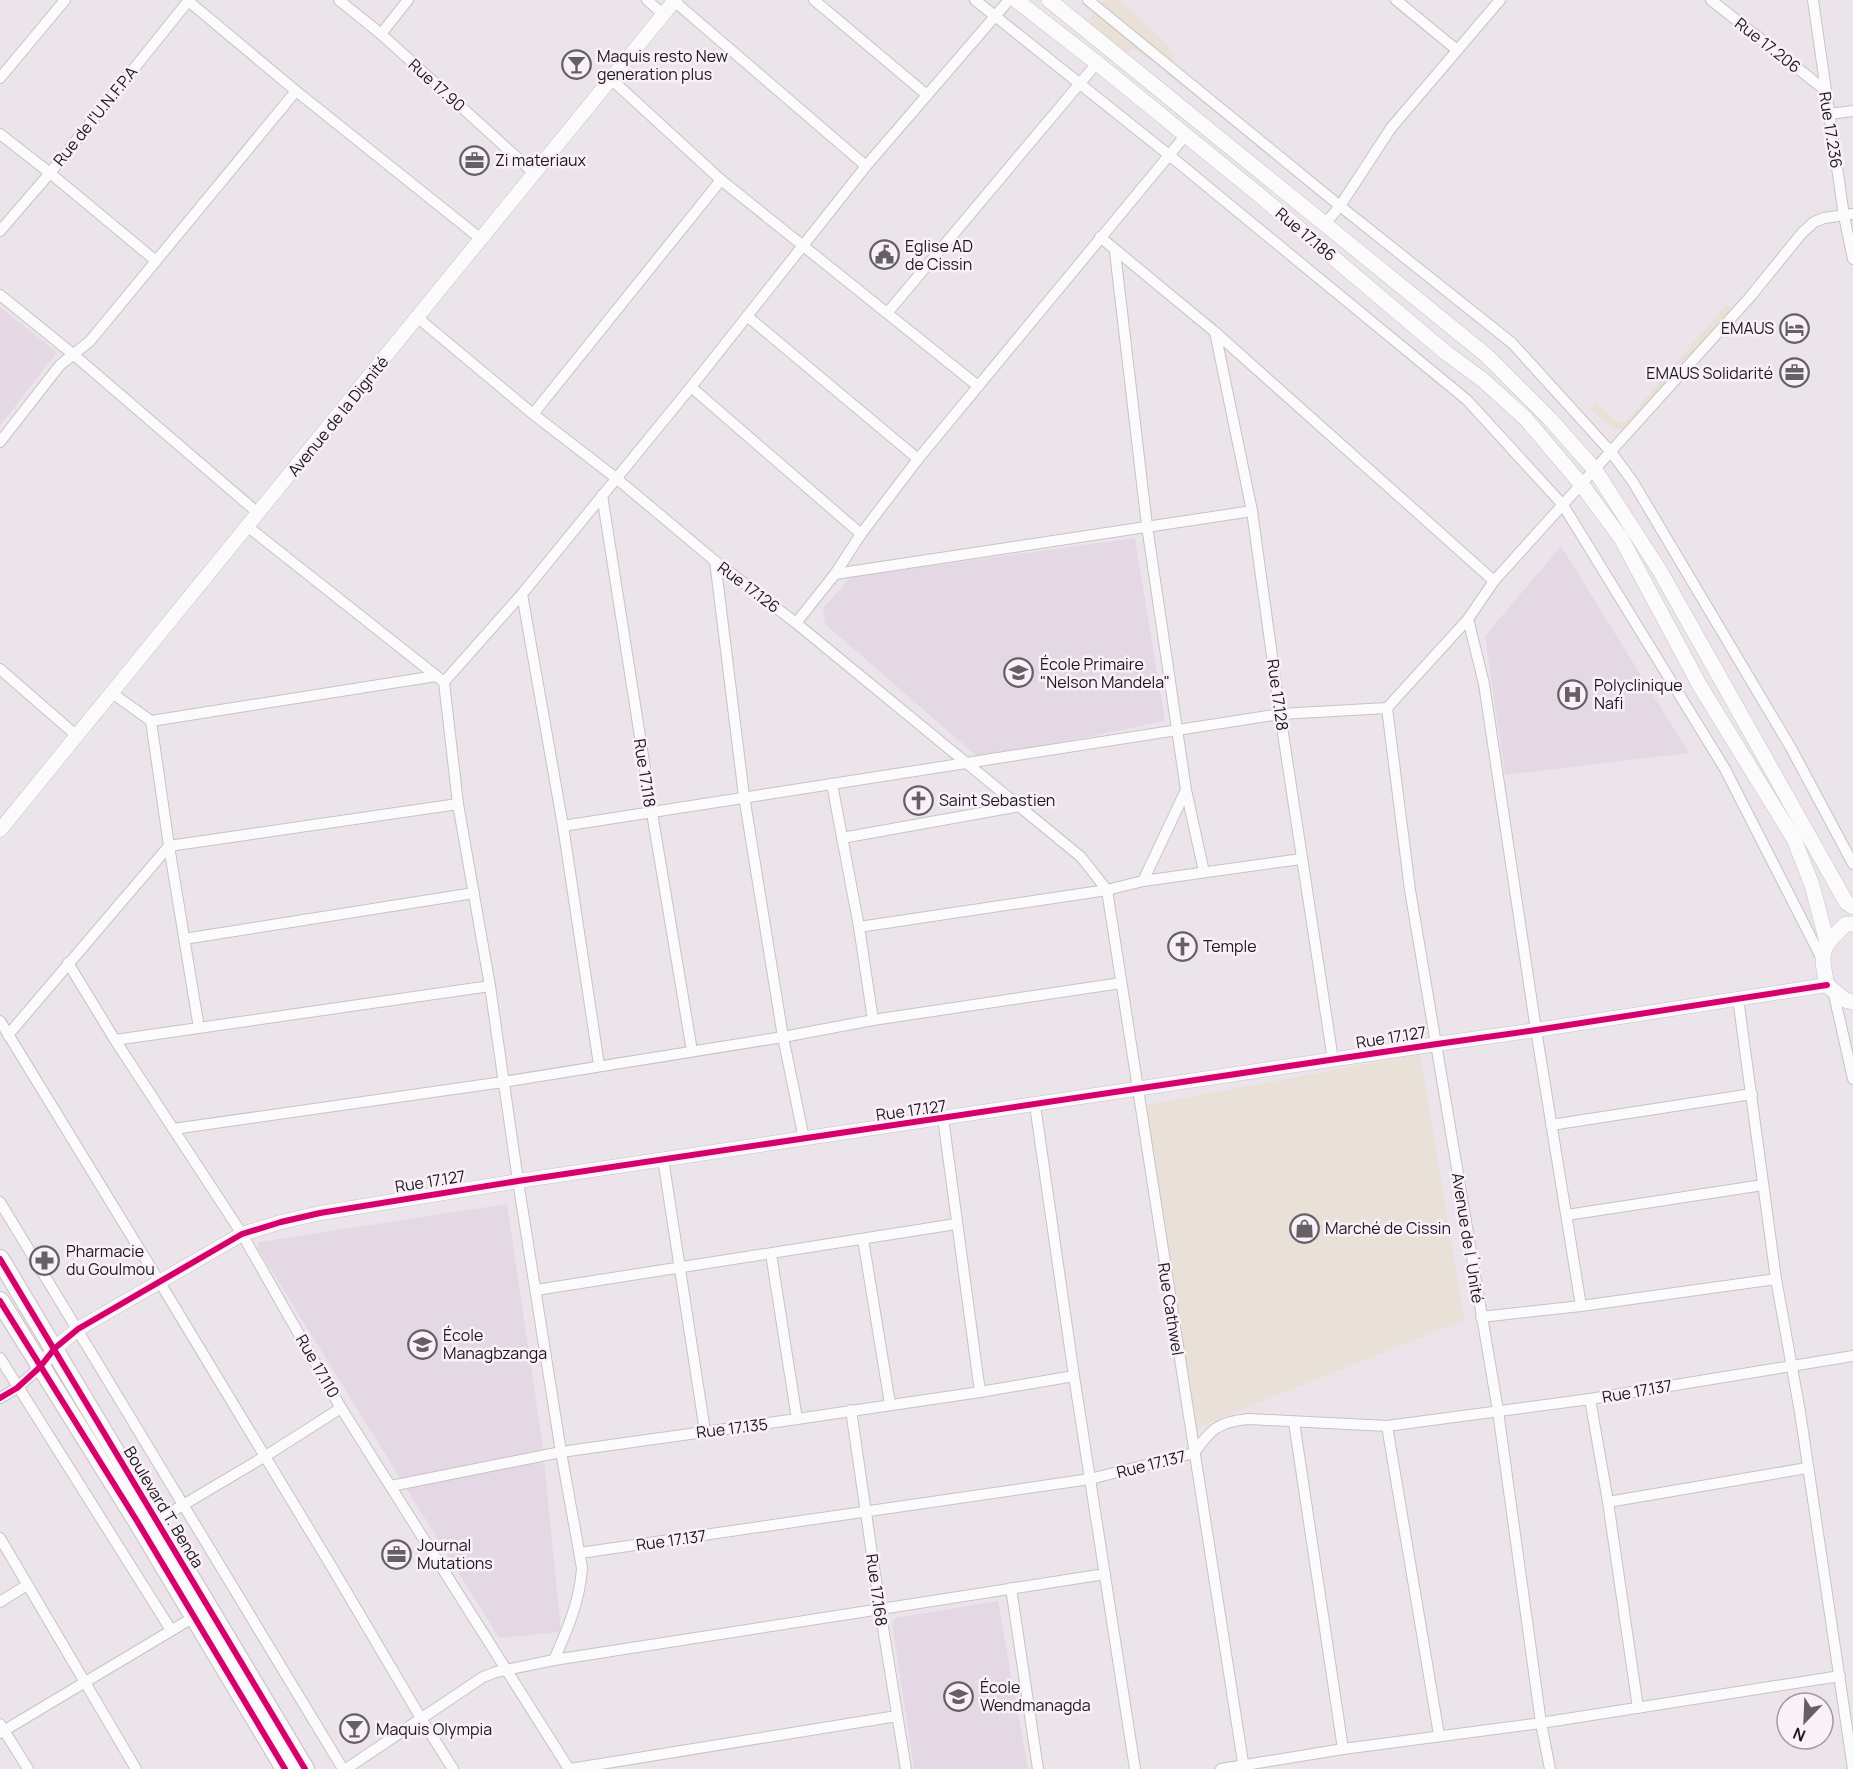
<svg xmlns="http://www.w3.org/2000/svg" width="1853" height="1769" viewBox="0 0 1853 1769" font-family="Manrope,sans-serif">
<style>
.commercial{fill:#e9e0d7}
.industrial{fill:#e5d9e5}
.built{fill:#e4d8e4}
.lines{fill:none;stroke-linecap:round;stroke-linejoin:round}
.minor-casing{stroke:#c7c2c7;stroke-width:12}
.tertiary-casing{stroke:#c7c2c7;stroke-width:15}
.secondary-casing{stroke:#c7c2c7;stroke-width:16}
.trunk-casing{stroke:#c7c2c7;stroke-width:20}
.minor{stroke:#fcfbfc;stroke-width:10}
.tertiary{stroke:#fcfbfc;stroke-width:14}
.secondary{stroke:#fcfbfc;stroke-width:15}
.trunk{stroke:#fcfbfc;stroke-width:18}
.cycleway-casing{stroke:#faf0fa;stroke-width:10}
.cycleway{stroke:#d6006c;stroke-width:6}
.labels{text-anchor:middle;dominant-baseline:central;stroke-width:5;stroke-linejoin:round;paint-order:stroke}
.street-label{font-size:16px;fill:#1c191c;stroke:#faf0fa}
.poi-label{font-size:16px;fill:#1c191c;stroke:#faf0fa;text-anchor:start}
</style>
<rect width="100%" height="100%" fill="#ebe5eb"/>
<g class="commercial">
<polygon points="1105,0 1116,0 1126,6 1166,44 1174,57 1170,66 1148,59 1132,48 1124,57 1087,22"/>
<polygon points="1726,305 1733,311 1630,429 1614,429 1590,408 1595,402 1617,422 1625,422"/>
<polygon points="1420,1054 1464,1320 1196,1428 1141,1106"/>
</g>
<polygon class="industrial" points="0,307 57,352 0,426"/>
<g class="built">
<polygon points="1135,538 1165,721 980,759 825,624 823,608 851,577"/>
<polygon points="1561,546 1689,753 1505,775 1485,636"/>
<polygon points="507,1204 542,1441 561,1632 499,1638 257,1247 259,1242"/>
<polygon points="998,1601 1028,1769 914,1769 892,1623 895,1618"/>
</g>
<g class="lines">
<defs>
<g id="minor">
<polyline points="187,0 296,91 481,239"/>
<polyline points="339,0 381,34 534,173"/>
<polyline points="647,0 663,14"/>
<polyline points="814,0 927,95"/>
<polyline points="975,0 1169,155 1467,400 1563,505 1725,769 1822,959"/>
<polyline points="1088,0 1340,206 1512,343 1611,452 1633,482 1791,748 1853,864"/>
<polyline points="1396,0 1457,50"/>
<polyline points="1711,0 1825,90"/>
<polyline points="1813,0 1844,216 1853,259"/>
<polyline points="674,1 866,166"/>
<polyline points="381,34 408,0"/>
<polyline points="0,78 65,0"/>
<polyline points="611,79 721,180 978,386"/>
<polyline points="1829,114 1853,111"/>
<polyline points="0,134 50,173 156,261"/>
<polyline points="1325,224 1340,206 1391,128 1500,0"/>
<polyline points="0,231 50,173 189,0"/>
<polyline points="1100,237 1215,332 1494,581"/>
<polyline points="1115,252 1147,526 1186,790 1204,872"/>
<polyline points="0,295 74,355 258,513"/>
<polyline points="888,312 1097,63"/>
<polyline points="747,316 918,459"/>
<polyline points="418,318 533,414 616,478 715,561 796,623 1081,857 1107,890 1244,1769"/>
<polyline points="1215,332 1252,511 1280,714 1333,1060"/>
<polyline points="691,387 861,534"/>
<polyline points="533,414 721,180"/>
<polyline points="0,442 60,365 90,341 296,91"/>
<polyline points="602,495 652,813 692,1051"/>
<path d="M247,526L444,682L458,804L490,986L518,1181L561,1452L582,1568C580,1601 567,1630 554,1660"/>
<polyline points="715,561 744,796 783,1037 804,1139"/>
<polyline points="835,574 1252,511"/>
<polyline points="522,594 563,826 599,1065"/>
<polyline points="1468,619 1484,684 1536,1030 1581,1306"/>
<polyline points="796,623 835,574 861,534 918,459 1185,136"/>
<polyline points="0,669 77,736"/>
<polyline points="444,682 522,594 691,387 866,166 1009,0"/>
<polyline points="112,693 151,721 436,676"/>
<polyline points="1387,708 1410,890 1498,1411 1541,1723 1550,1769"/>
<polyline points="151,721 169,846 199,1028"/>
<polyline points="832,784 859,927 873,1020"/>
<polyline points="563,826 1280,714 1387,708 1468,619 1494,581 1750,297 1802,233 1814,222 1824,218 1853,214"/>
<polyline points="842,838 1020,806"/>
<polyline points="1143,881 1186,790"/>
<polyline points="859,927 1107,890 1143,881 1301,859"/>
<polyline points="184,939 474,893"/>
<polyline points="68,963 115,1040 242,1234 341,1408 569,1769"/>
<polyline points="1833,990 1853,1079"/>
<polyline points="1738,998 1776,1279 1800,1412 1853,1769"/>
<polyline points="0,1021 159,1281 333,1569 422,1720 453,1769"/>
<polyline points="8,1035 169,846 458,804"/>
<polyline points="115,1040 490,986"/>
<polyline points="1035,1105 1074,1376 1135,1769"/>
<polyline points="943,1118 980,1392"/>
<polyline points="1551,1125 1752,1094"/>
<polyline points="173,1129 503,1082 783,1037 873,1020 1121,983"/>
<polyline points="663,1159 705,1431"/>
<polyline points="0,1202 343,1769"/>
<polyline points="1567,1215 1763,1185"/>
<polyline points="863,1239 890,1404"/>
<polyline points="771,1254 797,1419"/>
<polyline points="536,1290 956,1224"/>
<polyline points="1481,1317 1581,1306 1776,1279"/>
<polyline points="0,1358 171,1630"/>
<polyline points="0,1398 17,1388 40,1367"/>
<polyline points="1590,1399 1608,1502 1638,1708"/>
<polyline points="851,1410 880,1609 906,1769"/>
<polyline points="1294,1422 1343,1749"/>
<polyline points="1387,1426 1439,1735"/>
<polyline points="391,1486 561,1452 797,1419 980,1392 1074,1376"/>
<polyline points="1608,1502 1807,1468"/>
<polyline points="156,1521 264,1457 341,1408"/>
<polyline points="0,1538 136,1769"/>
<path d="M580,1553L1090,1479L1194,1453C1211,1429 1218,1422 1248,1419L1387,1426L1590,1399L1853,1356"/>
<polyline points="1011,1588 1038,1769"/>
<polyline points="0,1602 27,1585"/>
<polyline points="0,1724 28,1769"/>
<polyline points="0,1733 194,1617"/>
<polyline points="346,1769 483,1677 496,1672 554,1660 1105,1574"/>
<polyline points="570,1769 897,1716"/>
<polyline points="1221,1769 1343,1749 1541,1723 1840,1676"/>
</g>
<g id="tertiary">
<polyline points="0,830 675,0"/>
<polyline points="40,1367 55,1348 78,1329 242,1234 281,1222 320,1213 518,1181 1437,1044 1536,1030 1827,985"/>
</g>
<g id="secondary">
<polyline points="1016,0 1097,63 1258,194 1445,352 1483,380 1526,419 1581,484 1621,538 1700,686 1794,839 1812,885 1827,942"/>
<polyline points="1049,0 1486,355 1550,419 1595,470 1660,571 1846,902 1853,907"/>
<path d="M1853,924H1846C1820,949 1820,950 1827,985L1845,1000L1853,1002"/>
</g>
<g id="trunk">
<polyline points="0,1259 305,1769"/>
<polyline points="0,1301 137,1521 285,1769"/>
</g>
</defs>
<use href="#minor" class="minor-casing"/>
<use href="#tertiary" class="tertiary-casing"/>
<use href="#secondary" class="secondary-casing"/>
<use href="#trunk" class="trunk-casing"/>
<use href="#minor" class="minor"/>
<use href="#tertiary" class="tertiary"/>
<use href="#secondary" class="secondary"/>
<use href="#trunk" class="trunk"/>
<defs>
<g id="cycleway">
<polyline points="0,1259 305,1769"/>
<polyline points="0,1301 137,1521 285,1769"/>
<polyline points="0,1398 17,1388 40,1367 55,1348 78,1329 242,1234 281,1222 320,1213 518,1181 1437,1044 1536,1030 1827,985"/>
</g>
</defs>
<use href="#cycleway" class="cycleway-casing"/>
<use href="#cycleway" class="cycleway"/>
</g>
<defs>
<symbol id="bar-ring" viewBox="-11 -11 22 22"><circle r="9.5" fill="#faf0fa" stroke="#646064" stroke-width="1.5"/><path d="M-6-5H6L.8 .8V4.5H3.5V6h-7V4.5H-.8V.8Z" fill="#646064"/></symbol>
<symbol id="office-ring" viewBox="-11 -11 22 22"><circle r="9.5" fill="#faf0fa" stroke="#646064" stroke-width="1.5"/><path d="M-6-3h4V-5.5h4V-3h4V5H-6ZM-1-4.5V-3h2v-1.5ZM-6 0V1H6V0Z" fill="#646064"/></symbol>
<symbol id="civic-ring" viewBox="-11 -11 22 22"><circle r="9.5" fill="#faf0fa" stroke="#646064" stroke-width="1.5"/><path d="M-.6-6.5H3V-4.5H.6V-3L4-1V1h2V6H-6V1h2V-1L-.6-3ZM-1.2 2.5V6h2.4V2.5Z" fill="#646064"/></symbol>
<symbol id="hotel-ring" viewBox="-11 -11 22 22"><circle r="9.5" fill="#faf0fa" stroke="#646064" stroke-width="1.5"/><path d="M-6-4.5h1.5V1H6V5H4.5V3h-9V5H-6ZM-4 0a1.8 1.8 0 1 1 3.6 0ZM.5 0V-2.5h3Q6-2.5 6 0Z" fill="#646064"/></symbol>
<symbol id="school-ring" viewBox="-11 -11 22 22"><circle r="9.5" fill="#faf0fa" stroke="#646064" stroke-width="1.5"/><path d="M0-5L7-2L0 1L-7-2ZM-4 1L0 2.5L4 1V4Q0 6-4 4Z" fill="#646064"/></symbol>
<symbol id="hospital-ring" viewBox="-11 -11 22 22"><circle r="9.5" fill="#faf0fa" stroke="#646064" stroke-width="1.5"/><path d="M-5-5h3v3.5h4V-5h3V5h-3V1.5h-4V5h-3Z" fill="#646064"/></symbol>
<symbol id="church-ring" viewBox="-11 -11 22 22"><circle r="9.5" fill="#faf0fa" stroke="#646064" stroke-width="1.5"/><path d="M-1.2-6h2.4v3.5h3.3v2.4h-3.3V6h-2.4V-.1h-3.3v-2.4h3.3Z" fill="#646064"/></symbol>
<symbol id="shop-ring" viewBox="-11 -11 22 22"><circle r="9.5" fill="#faf0fa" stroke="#646064" stroke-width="1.5"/><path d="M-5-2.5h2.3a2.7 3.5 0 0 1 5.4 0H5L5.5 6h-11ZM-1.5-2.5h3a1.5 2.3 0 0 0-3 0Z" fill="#646064"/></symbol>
<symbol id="pharmacy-ring" viewBox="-11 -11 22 22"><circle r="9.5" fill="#faf0fa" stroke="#646064" stroke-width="1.5"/><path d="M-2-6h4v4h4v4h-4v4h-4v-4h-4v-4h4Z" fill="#646064"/></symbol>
</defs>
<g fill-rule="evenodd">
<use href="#bar-ring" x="560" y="48" width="33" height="33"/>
<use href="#office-ring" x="458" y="144" width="33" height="33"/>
<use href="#civic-ring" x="868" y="238" width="33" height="33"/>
<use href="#hotel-ring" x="1778" y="312" width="33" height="33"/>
<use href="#office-ring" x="1778" y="356" width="33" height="33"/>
<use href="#school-ring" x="1002" y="656" width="33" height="33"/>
<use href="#hospital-ring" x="1556" y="678" width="33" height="33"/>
<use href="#church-ring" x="902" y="784" width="33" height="33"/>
<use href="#church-ring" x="1166" y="930" width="33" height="33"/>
<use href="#shop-ring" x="1288" y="1212" width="33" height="33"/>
<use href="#pharmacy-ring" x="28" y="1244" width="33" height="33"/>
<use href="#school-ring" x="406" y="1328" width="33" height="33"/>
<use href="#office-ring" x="380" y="1538" width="33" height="33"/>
<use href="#school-ring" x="942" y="1680" width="33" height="33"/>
<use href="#bar-ring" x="338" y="1712" width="33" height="33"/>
</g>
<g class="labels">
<g class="street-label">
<text transform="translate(1768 45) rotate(38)">Rue 17.206</text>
<text transform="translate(437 85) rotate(42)">Rue 17.90</text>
<text transform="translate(95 116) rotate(-51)">Rue de l'U.N.F.P.A</text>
<text transform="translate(1831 130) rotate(81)">Rue 17.236</text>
<text transform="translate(1306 234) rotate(40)">Rue 17.186</text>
<text transform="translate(338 416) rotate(-51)">Avenue de la Dignité</text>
<text transform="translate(749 587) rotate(37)">Rue 17.126</text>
<text transform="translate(1278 695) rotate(82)">Rue 17.128</text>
<text transform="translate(645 773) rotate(81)">Rue 17.118</text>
<text transform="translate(1391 1037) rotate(-9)">Rue 17.127</text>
<text transform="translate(911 1110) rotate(-8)">Rue 17.127</text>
<text transform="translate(430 1181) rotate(-9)">Rue 17.127</text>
<text transform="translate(1468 1238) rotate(81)">Avenue de l´Unité</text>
<text transform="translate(1171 1309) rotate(81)">Rue Cathwel</text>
<text transform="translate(318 1366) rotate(60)">Rue 17.110</text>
<text transform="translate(1637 1391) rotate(-10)">Rue 17.137</text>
<text transform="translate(732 1428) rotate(-7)">Rue 17.135</text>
<text transform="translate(1151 1464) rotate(-14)">Rue 17.137</text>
<text transform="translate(164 1507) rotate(59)">Boulevard T. Benda</text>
<text transform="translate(671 1540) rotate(-8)">Rue 17.137</text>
<text transform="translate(877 1590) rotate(82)">Rue 17.168</text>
</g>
<g class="poi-label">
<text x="597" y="56">Maquis resto New<tspan x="597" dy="18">generation plus</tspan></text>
<text x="495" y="160">Zi materiaux</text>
<text x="905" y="246">Eglise AD<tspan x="905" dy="18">de Cissin</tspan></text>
<text x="1774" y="328" text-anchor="end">EMAUS</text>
<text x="1773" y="373" text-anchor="end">EMAUS Solidarité</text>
<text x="1040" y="664">École Primaire<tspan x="1040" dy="18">"Nelson Mandela"</tspan></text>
<text x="1594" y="685">Polyclinique<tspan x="1594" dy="18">Nafi</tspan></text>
<text x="939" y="800">Saint Sebastien</text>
<text x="1203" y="946">Temple</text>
<text x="1325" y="1228">Marché de Cissin</text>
<text x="66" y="1251">Pharmacie<tspan x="66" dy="18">du Goulmou</tspan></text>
<text x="443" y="1335">École<tspan x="443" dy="18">Managbzanga</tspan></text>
<text x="417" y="1545">Journal<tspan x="417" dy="18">Mutations</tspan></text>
<text x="980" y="1687">École<tspan x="980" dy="18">Wendmanagda</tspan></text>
<text x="376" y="1729">Maquis Olympia</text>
</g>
</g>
<g transform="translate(1805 1721) rotate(203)"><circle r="28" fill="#faf0fa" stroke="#a19aa1" stroke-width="1.5"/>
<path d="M0-4.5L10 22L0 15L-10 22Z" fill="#646064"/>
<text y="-9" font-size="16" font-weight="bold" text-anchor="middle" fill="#1c191c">N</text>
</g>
</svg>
